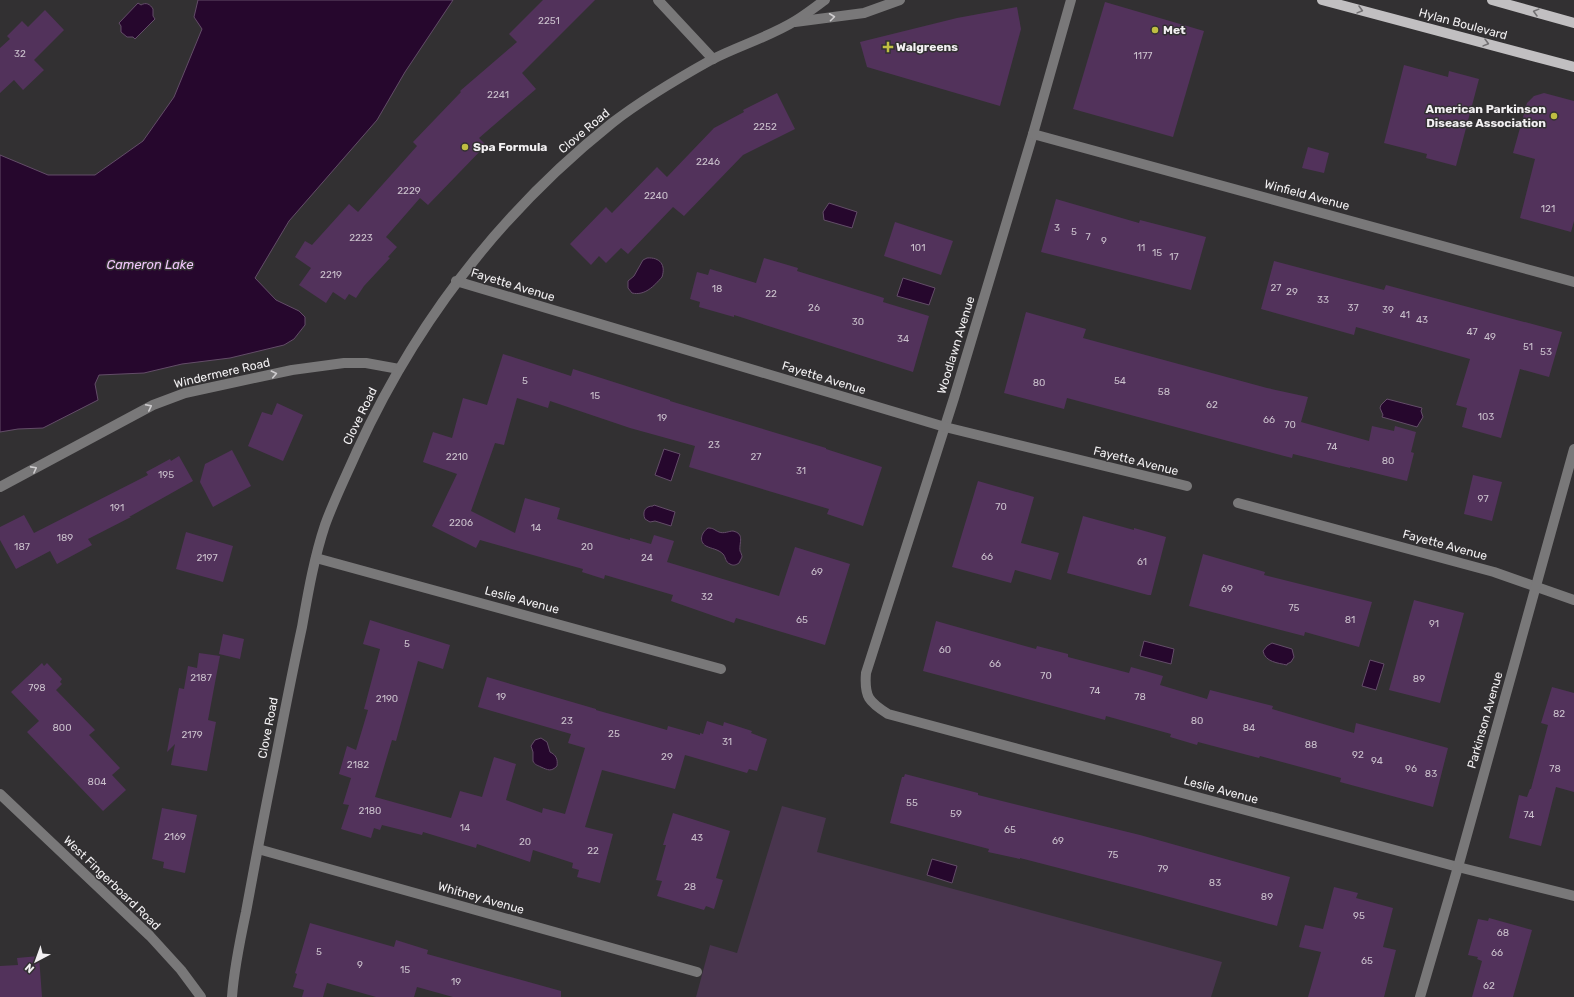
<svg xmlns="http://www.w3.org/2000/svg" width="1574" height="997" viewBox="0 0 1574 997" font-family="Rubik,sans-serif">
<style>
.green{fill:#49354e}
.water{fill:#26072d;stroke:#634d68}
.building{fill:#52325b}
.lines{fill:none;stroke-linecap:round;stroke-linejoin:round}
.minor{stroke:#797879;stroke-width:10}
.major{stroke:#c1bfc1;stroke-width:10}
.oneway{stroke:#727072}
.oneway2{stroke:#ceccce}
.poi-dot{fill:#bfbe42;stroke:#323032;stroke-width:1.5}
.labels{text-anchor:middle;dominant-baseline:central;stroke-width:3;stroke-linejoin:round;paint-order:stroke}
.number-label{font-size:10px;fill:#cac0cc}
.street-label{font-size:12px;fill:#f2f0f2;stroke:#323032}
.poi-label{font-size:12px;font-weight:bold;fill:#f2f0f2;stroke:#323032;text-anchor:start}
.water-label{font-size:13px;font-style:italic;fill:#f1c6fc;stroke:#323032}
</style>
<rect width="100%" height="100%" fill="#323032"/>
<polygon class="green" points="782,806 826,818 817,852 1222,962 1211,997 696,997 710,945 737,953"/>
<g class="water">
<polygon points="198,0 453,0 405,72 377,120 289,221 255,278 276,300 299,311 305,317 305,325 294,339 284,345 230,358 182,364 144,373 99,375 95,384 98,400 43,428 18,429 0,432 0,155 48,175 95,175 143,141 174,97 202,29 194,17"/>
<path d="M138,3L141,5C146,2 150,4 153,9V16L155,19L135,39L133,37H127L121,32V26L119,23Z"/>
<polygon points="829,203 857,212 852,228 824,220 823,212"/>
<path d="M647,258C660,257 666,265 662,277C654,286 645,296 632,293L628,288V281L634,276L643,260Z"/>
<polygon points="903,278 935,288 929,305 897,296"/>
<polygon points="1387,399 1422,408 1421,411 1423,417 1417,427 1382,417 1383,415 1380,408 1381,405"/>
<polygon points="664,449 680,454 671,481 655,475"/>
<path d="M654,505L675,512L671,526L655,521L650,522L645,519C642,512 645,506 653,506Z"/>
<path d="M708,528C714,528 714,530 719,532C724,534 729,531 733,531C745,534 739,542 740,551C741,553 742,555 742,557L739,563C736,565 733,566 730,564C725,562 726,557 723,554C718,549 712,549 706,546C698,541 702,532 708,528Z"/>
<polygon points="1144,641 1174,649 1171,664 1140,656"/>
<path d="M1272,643L1292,649L1294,657L1291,662L1287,664V665C1278,663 1265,662 1263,651L1267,646Z"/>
<polygon points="1370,660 1384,664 1376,690 1362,686"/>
<path d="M541,738L547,742L550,752C556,755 558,759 557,766C551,772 548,770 541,767C537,765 535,765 533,761V752L531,746L535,740Z"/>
<polygon points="932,859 957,866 952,883 927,875"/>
</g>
<g class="building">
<polygon points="543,0 595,0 522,73 536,89 479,138 486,145 428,205 420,198 386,237 397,247 388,257 390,258 364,286 356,298 349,294 345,300 333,292 326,303 299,285 311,268 295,257 305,241 312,245 349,204 358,212 417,146 413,142 461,92 460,91 517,42 509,34"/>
<polygon points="1105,2 1204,31 1173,137 1073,109"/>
<polygon points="1017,7 1021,29 1000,106 867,67 860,42 957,18"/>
<polygon points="45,10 64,30 34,60 44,70 23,90 14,80 0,93 0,48 10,39 7,36 22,21 28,27"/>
<polygon points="1404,65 1448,77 1449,71 1479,79 1456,166 1426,158 1427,154 1384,143"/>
<polygon points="777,93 795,129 743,155 684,216 673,207 628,254 621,248 606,263 599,256 591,265 570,244 606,207 612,213 657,167 667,177 714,128 744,112 743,110"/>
<polygon points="1544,93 1574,101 1574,221 1571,232 1520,218 1535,159 1513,153 1527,103 1534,96"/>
<polygon points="1308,147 1329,153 1324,173 1302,168"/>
<polygon points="1056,199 1139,223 1140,220 1206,237 1191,290 1041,252"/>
<polygon points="895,222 953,241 941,275 884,256"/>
<polygon points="764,258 798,268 797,271 884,298 883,302 929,316 913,372 734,315 734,317 699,307 700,302 690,299 697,272 708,275 710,269 756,283"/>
<polygon points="1274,261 1384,290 1386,285 1562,332 1549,377 1520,369 1501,438 1462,427 1467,408 1456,405 1470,359 1356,327 1354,335 1261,309"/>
<polygon points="1026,312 1086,329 1083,338 1267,388 1308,397 1301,422 1369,441 1372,426 1394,431 1395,426 1416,432 1411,452 1414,453 1407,481 1350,467 1350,468 1293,454 1292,458 1067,398 1064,409 1004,393"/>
<polygon points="503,354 571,376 573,369 670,400 670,401 826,448 826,449 882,467 863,526 827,514 829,509 689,467 695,446 630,428 550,401 548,408 517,398 504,445 495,443 471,511 515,533 525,498 560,508 557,519 630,540 630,538 651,544 654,535 674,541 667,562 779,596 795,547 850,564 825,645 736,618 734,623 671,601 673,595 605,575 604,579 582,572 583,569 480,540 476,548 432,526 457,474 423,462 433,432 452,438 463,398 487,405"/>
<polygon points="277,403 303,415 283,461 248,446 262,412 272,415"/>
<polygon points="232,450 251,486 213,507 200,482 205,464"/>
<polygon points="179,456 193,481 129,517 131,517 88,539 92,545 57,564 50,551 16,569 0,540 0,527 24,515 34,533 148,475 146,472 170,459 171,461"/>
<polygon points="1473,475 1502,482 1492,521 1464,514"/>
<polygon points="978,481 1034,497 1021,543 1059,553 1051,580 1015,570 1011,583 952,567"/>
<polygon points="1083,516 1134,530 1134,528 1166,537 1151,595 1148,595 1067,573"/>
<polygon points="186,532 233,546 223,582 176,569"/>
<polygon points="1203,554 1265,572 1264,575 1372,602 1359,647 1305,632 1304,636 1189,606"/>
<polygon points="1414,600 1464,613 1440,703 1389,690"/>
<polygon points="370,620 450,645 443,669 418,661 396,741 392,740 375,797 451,818 460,791 482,797 494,757 516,764 506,800 542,813 543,808 565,814 585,748 568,743 571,734 478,707 487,677 596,709 596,710 667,730 668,726 700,735 700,733 703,734 707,721 723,726 724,722 752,731 751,733 767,739 757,771 749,769 747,773 685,755 675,789 602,770 585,827 613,834 600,883 577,877 579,870 572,868 573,863 533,850 530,862 477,844 476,848 423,832 422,835 382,825 380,830 374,828 371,838 341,829 349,805 343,804 351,778 339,774 347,746 356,750 368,710 364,709 380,649 363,644"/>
<polygon points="936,621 1036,649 1037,646 1068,654 1068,657 1129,673 1131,667 1163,676 1160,685 1207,699 1210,690 1273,706 1272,709 1354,733 1356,723 1448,748 1433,807 1340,782 1341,778 1260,756 1259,758 1198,742 1197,745 1170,737 1171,734 1106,716 1105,720 923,671"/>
<polygon points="223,634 244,639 240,659 219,654"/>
<polygon points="199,653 220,656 208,720 216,722 207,771 171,765 175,744 167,752 179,688 184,689 188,666 197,668"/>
<polygon points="42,663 44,666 47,663 62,679 60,682 62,684 56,690 95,730 89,735 120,768 112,775 126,790 103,811 27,732 39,721 11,692"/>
<polygon points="1552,687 1574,693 1574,792 1556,787 1541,846 1509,838 1519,795 1527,797 1530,789 1531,789 1548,725 1541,723"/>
<polygon points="905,774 978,793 978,795 1140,835 1290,877 1277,926 1140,889 1020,858 1020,859 988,852 989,849 890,823 902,777 904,777"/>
<polygon points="162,808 197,815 185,873 163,868 164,862 152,859"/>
<polygon points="673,813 730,831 716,878 723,880 714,909 706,906 704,910 657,896 662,881 656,880 666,845 663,845"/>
<polygon points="1334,887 1358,893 1356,898 1393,908 1383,947 1396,950 1384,997 1308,997 1321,952 1299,947 1305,925 1323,929"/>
<polygon points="1489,918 1532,930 1513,997 1472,997 1482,961 1477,959 1478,957 1468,955 1478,919 1488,921"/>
<polygon points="310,923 394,947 396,940 428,950 427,954 561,991 561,997 453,997 417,987 414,997 376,997 327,983 323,997 302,997 304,990 293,987 297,974 295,973"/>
<polygon points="39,956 42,997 0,997 0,966 18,965 17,958"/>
</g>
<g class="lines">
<g class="minor">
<polyline points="658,0 713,59"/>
<path d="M1071,0L1033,134L954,398L866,673C864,697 869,702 888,714L1458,867L1574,896"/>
<polyline points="795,22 864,13 900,0"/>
<polyline points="1033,134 1574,282"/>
<polyline points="456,281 945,427 1187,486"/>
<polyline points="0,487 153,405 185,393 292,370 344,363 366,363 399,369"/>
<polyline points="1238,503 1494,572 1574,600"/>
<polyline points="316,558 721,669"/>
<polyline points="0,794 150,936 181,970 201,997"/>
<polyline points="258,849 697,972"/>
<path d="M232,997C234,968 240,940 246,912C255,863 264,815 274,766C283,720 292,673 302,627C308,593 314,558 325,525C334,500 346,476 357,451C416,322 502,211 612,123C643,99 677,79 711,60C738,46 769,37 795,21C805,15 815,7 825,0"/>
<polyline points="1420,997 1458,867 1574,449"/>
</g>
<g class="major">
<polyline points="1322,0 1574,67"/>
<polyline points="1492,0 1574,23"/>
</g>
</g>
<defs><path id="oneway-chevron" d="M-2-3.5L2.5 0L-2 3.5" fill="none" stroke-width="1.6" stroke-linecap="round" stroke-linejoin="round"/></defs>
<g class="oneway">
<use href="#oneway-chevron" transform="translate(1360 10) rotate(15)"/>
<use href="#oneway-chevron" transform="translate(1536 12) rotate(-165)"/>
<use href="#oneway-chevron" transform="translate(1486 43) rotate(15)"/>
</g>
<g class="oneway2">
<use href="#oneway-chevron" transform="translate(832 17) rotate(-7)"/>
<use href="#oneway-chevron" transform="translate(274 374) rotate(-12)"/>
<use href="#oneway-chevron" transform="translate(149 407) rotate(-27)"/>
<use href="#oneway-chevron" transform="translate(34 469) rotate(-28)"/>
</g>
<g class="poi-dot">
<circle cx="1155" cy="30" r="4"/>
<path d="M886 41h4v4h4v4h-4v4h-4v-4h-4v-4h4z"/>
<circle cx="1554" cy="116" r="4"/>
<circle cx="465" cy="147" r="4"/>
</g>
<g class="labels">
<g class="number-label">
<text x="549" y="21">2251</text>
<text x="20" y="54">32</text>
<text x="1143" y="56">1177</text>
<text x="498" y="95">2241</text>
<text x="765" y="127">2252</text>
<text x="708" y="162">2246</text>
<text x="409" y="191">2229</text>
<text x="656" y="196">2240</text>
<text x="1548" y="209">121</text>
<text x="1057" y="228">3</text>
<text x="1074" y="232">5</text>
<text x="1088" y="237">7</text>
<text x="361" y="238">2223</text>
<text x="1104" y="241">9</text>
<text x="918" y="248">101</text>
<text x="1141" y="248">11</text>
<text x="1157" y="253">15</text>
<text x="1174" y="257">17</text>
<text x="331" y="275">2219</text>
<text x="1276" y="288">27</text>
<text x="717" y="289">18</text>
<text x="1292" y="292">29</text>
<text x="771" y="294">22</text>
<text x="1323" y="300">33</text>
<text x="814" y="308">26</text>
<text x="1353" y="308">37</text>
<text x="1388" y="310">39</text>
<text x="1405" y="315">41</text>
<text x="1422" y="320">43</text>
<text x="858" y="322">30</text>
<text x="1472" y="332">47</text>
<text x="1490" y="337">49</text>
<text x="903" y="339">34</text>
<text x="1528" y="347">51</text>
<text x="1546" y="352">53</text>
<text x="525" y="381">5</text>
<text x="1120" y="381">54</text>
<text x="1039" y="383">80</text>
<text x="1164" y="392">58</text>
<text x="595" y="396">15</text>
<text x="1212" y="405">62</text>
<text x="1486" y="417">103</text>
<text x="662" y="418">19</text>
<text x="1269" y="420">66</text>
<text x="1290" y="425">70</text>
<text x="714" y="445">23</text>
<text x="1332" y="447">74</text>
<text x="457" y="457">2210</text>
<text x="756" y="457">27</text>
<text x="1388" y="461">80</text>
<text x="801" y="471">31</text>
<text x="166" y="475">195</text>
<text x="1483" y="499">97</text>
<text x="1001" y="507">70</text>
<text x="117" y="508">191</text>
<text x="461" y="523">2206</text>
<text x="536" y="528">14</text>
<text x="65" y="538">189</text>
<text x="22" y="547">187</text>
<text x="587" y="547">20</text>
<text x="987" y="557">66</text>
<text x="207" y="558">2197</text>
<text x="647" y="558">24</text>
<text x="1142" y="562">61</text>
<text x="817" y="572">69</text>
<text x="1227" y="589">69</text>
<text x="707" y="597">32</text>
<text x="1294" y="608">75</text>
<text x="802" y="620">65</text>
<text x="1350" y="620">81</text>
<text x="1434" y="624">91</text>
<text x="407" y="644">5</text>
<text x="945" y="650">60</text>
<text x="995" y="664">66</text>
<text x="1046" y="676">70</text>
<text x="201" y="678">2187</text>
<text x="1419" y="679">89</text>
<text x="37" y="688">798</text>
<text x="1095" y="691">74</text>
<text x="501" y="697">19</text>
<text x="1140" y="697">78</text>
<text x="387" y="699">2190</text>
<text x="1559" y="714">82</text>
<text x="567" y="721">23</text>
<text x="1197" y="721">80</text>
<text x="62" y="728">800</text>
<text x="1249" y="728">84</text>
<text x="614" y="734">25</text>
<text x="192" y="735">2179</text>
<text x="727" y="742">31</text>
<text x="1311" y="745">88</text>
<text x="1358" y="755">92</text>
<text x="667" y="757">29</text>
<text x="1377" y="761">94</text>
<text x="358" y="765">2182</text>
<text x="1411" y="769">96</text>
<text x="1555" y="769">78</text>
<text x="1431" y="774">83</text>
<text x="97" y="782">804</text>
<text x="912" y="803">55</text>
<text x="370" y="811">2180</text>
<text x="956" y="814">59</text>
<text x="1529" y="815">74</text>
<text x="465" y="828">14</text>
<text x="1010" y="830">65</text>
<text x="175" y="837">2169</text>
<text x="697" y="838">43</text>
<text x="1058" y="841">69</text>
<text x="525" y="842">20</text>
<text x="593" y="851">22</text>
<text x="1113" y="855">75</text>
<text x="1163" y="869">79</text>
<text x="1215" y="883">83</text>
<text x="690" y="887">28</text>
<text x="1267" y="897">89</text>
<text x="1359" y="916">95</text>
<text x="1503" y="933">68</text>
<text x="319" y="952">5</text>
<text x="1497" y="953">66</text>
<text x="1367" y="961">65</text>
<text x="360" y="965">9</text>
<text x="405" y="970">15</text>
<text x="456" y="982">19</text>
<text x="1489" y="986">62</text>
</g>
<g class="street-label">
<text transform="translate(1463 24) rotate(15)">Hylan Boulevard</text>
<text transform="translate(584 131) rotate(-40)">Clove Road</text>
<text transform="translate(1307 195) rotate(15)">Winfield Avenue</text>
<text transform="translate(513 285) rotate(17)">Fayette Avenue</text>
<text transform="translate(956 345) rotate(-73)">Woodlawn Avenue</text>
<text transform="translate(222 373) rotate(-13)">Windermere Road</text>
<text transform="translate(824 378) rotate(17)">Fayette Avenue</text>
<text transform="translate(360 416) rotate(-64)">Clove Road</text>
<text transform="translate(1136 461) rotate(14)">Fayette Avenue</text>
<text transform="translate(1445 545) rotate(15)">Fayette Avenue</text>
<text transform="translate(522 600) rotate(15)">Leslie Avenue</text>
<text transform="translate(1485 720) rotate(-74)">Parkinson Avenue</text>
<text transform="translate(268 728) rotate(-79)">Clove Road</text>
<text transform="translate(1221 790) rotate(15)">Leslie Avenue</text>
<text transform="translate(112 883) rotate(44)">West Fingerboard Road</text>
<text transform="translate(481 898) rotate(16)">Whitney Avenue</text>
</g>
<g class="poi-label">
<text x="1163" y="30">Met</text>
<text x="896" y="47">Walgreens</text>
<text x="1546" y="109" text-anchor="end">American Parkinson<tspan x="1546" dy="14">Disease Association</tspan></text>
<text x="473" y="147">Spa Formula</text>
</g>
<g class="water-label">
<text x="150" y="264">Cameron Lake</text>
</g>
</g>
<g transform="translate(36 961) rotate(221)" stroke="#323032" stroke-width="3" paint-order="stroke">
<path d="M0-3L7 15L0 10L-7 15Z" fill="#f2f0f2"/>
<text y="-6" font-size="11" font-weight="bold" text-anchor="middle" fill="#f2f0f2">N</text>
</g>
</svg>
